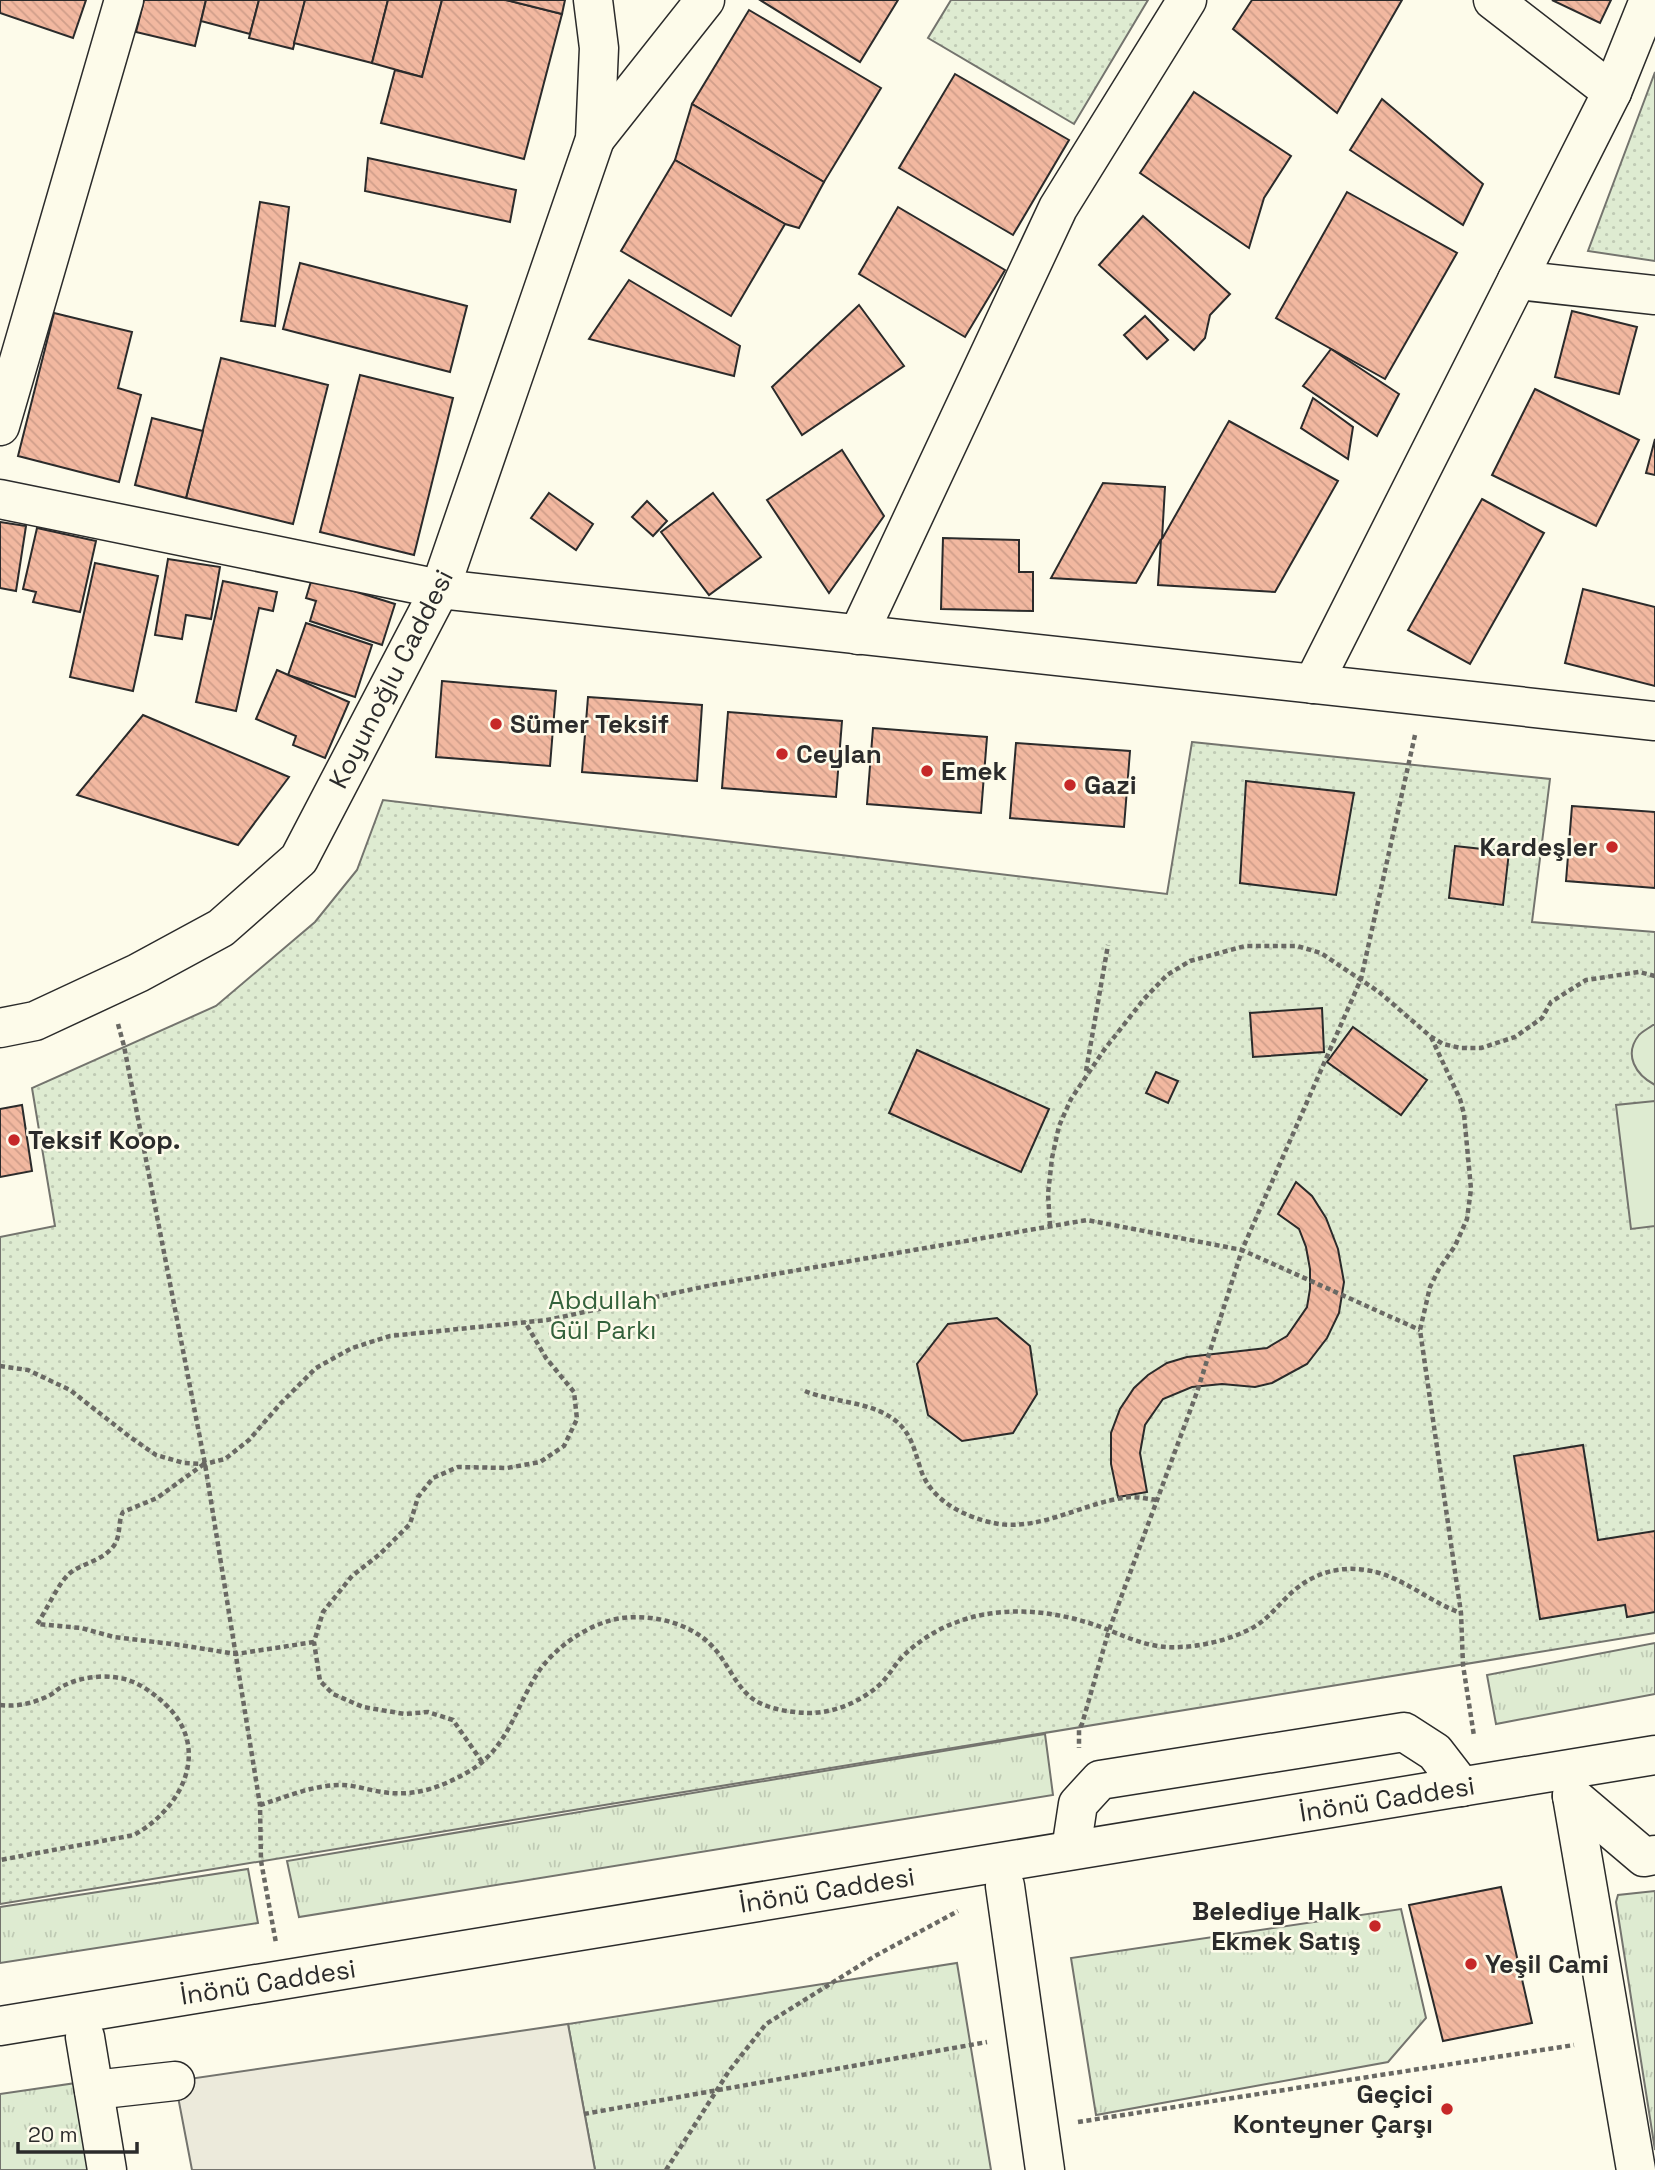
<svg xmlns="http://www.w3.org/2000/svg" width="1655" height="2170" viewBox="0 0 1655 2170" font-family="'Space Grotesk',sans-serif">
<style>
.grass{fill:url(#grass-tufts);stroke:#74746e;stroke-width:2}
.park{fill:url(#park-dots);stroke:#74746e;stroke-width:2}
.pitch{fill:#deebd1;stroke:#74746e;stroke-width:2}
.parking{fill:#eceadb;stroke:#74746e;stroke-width:2}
.building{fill:url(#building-back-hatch);stroke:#2b2b2b;stroke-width:2}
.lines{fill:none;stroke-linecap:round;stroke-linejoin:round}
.minor-casing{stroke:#2b2b2b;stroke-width:41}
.major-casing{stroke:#2b2b2b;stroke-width:41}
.path{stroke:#6a6964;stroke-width:4.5;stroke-dasharray:5 3.5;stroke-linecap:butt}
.minor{stroke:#fdfbea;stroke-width:38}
.major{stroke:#fdfbea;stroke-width:38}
.poi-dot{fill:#c62828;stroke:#fdfbea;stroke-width:2.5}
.labels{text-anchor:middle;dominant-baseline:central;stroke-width:5;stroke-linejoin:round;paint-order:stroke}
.street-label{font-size:26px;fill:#2b2b2b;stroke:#fdfbea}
.poi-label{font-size:26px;font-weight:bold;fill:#2b2b2b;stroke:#fdfbea;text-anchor:start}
.park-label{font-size:26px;fill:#34623c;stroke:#fdfbea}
</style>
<defs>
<pattern id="grass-tufts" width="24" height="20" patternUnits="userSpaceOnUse" patternTransform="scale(1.75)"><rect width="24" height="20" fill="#deebd1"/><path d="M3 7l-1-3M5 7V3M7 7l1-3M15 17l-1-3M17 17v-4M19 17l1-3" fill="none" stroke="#bfcab4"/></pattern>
<pattern id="park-dots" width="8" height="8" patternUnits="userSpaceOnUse" patternTransform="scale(1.75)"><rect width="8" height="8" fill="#deebd1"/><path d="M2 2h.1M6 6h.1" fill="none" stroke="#bfcab4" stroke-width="1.8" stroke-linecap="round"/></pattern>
<pattern id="building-back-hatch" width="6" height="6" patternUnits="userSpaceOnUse" patternTransform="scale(1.75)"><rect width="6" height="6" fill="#f2b8a0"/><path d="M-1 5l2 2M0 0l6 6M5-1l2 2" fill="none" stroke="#d09e8a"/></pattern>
</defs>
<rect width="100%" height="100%" fill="#fdfbea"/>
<g class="grass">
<polygon points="1655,1643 1655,1694 1496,1724 1487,1675"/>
<polygon points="1045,1734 1053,1795 299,1917 287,1861"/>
<polygon points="248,1869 258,1923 0,1963 0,1907"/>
<polygon points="1655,1891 1655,2150 1616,1902 1618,1895"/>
<polygon points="1401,1909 1426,2018 1388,2062 1096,2115 1071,1958"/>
<polygon points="957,1963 991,2170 595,2170 568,2024"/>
<polygon points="83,2082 95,2170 0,2170 0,2094"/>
</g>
<g class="park">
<polygon points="951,0 1148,0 1074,124 928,38"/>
<polygon points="1655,72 1655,261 1588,251"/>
<polygon points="1192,742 1550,779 1532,922 1655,932 1655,1633 0,1904 0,1237 55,1226 32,1088 216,1006 315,922 357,870 383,800 1167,894"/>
</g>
<g class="pitch">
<path d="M1653,1025H1655V1085C1636,1075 1623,1055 1639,1035C1643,1031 1649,1028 1653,1025Z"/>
<polygon points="1655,1101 1655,1226 1631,1229 1616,1105"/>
</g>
<polygon class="parking" points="568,2024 595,2170 192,2170 175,2081"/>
<g class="building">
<polygon points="0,0 86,0 73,38 0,13"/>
<polygon points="144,0 206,0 195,46 136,32"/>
<polygon points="206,0 259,0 250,34 201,21"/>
<polygon points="259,0 305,0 293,49 249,38"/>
<polygon points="305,0 388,0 372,63 294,43"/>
<polygon points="388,0 442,0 422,77 372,63"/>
<polygon points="442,0 506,0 562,14 524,159 381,123 395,70 422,77"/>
<polygon points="506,0 565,0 562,14"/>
<polygon points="760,0 898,0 860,62"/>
<polygon points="1252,0 1402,0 1337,113 1233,29"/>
<polygon points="1552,0 1611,0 1600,23"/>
<polygon points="749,10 881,88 824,182 692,104"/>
<polygon points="955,74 1069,140 1013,235 899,168"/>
<polygon points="1194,92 1291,156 1264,198 1249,248 1140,173"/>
<polygon points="1382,99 1483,184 1463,225 1350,150"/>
<polygon points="692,104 824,182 799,228 785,224 675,160"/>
<polygon points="368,158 516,190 510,222 365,191"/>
<polygon points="675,160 785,224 731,316 621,251"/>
<polygon points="1347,192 1457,253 1385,379 1276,318"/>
<polygon points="260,202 289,207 275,326 241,321"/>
<polygon points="898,207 1005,270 965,337 859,274"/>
<polygon points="1143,216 1230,294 1210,315 1205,338 1194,350 1099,265"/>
<polygon points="300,263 467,306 450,372 283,329"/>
<polygon points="629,280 740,346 734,376 589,339"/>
<polygon points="859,305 904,366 802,435 772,387"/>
<polygon points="1572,311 1637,327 1619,394 1555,377"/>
<polygon points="54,313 132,332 118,388 141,395 119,482 18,456"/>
<polygon points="1145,316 1168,340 1147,359 1124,335"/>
<polygon points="1331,349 1399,394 1377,436 1303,386"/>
<polygon points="221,358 328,385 293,524 186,498"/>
<polygon points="360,375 453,398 414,555 320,532"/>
<polygon points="1535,389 1639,440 1596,526 1492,475"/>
<polygon points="1313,398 1353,427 1348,459 1301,428"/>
<polygon points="152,418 203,431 186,498 135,485"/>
<polygon points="1229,421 1338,481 1275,592 1158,585 1161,539 1136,583 1051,578 1103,483 1165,487 1162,539"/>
<polygon points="1655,439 1655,475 1646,473"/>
<polygon points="842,450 884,516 829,593 767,500"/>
<polygon points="549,493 593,524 576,550 531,518"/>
<polygon points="713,493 761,557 709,595 661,532"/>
<polygon points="1482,499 1544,533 1470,664 1408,630"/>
<polygon points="647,501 667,521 653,536 632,517"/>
<polygon points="0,522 26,526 16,591 0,588"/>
<polygon points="37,528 96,541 80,612 33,602 36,592 23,589"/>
<polygon points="943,538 1019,540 1019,572 1033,572 1033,611 941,609"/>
<polygon points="168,559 220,567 211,619 186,615 182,639 155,635"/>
<polygon points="95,563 158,576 133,691 70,677"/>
<polygon points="312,578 395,604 382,645 310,621 316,601 306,598"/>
<polygon points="223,581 277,592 273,611 259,608 236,711 196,702"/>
<polygon points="1583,589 1655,607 1655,686 1565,663"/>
<polygon points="306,623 372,645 355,697 288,675"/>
<polygon points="277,670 349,702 325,758 293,745 296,736 256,719"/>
<polygon points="442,681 556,691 550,766 436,757"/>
<polygon points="588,697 702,705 697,781 582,772"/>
<polygon points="728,712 842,721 836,797 722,788"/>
<polygon points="143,715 289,777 238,845 77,795"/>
<polygon points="873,728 987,737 981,813 867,804"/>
<polygon points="1016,743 1130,751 1124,827 1010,818"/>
<polygon points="1246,781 1354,793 1336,895 1240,883"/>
<polygon points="1572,806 1655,812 1655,888 1566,881"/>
<polygon points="1455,846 1509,852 1503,905 1449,898"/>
<polygon points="1322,1008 1324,1052 1253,1057 1250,1013"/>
<polygon points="1353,1027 1427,1080 1401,1115 1327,1062"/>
<polygon points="917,1050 1049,1109 1021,1172 889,1113"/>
<polygon points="1156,1072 1178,1081 1168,1103 1146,1093"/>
<polygon points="22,1105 32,1171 0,1177 0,1109"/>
<polygon points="1296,1182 1312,1196 1326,1218 1338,1249 1344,1282 1339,1313 1327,1338 1307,1364 1272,1383 1255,1387 1222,1384 1192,1387 1163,1399 1145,1425 1140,1453 1147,1492 1118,1497 1111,1464 1111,1433 1120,1409 1134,1388 1148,1375 1167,1363 1187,1357 1267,1348 1287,1336 1307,1307 1310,1289 1310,1269 1306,1247 1299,1229 1278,1214"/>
<polygon points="997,1318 1030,1346 1037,1394 1013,1433 962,1441 928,1415 917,1364 948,1324"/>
<polygon points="1583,1445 1598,1540 1655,1531 1655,1612 1627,1617 1625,1605 1540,1619 1514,1456"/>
<polygon points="1501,1887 1532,2023 1443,2041 1409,1905"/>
</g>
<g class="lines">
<defs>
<g id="minor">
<polyline points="1493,0 1612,92"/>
<polyline points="595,139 705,0"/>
<polyline points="1517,280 1655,295"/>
<polyline points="0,426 124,0"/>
<polyline points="0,499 440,589 1655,721"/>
<polyline points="858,635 1058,208 1187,0"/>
<polyline points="1313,684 1612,92 1649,0"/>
<polyline points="0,1028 35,1021 138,973 221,928 299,859 440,589 595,139 599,48 593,0"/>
<polyline points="1572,1796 1636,2170"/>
<polyline points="1572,1796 1644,1857 1655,1855"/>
<polyline points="1071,1850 1078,1804 1100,1780 1404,1732 1435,1752 1462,1787"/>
<polyline points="1005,1886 1045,2170"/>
<polyline points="85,2037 107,2170"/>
<polyline points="94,2090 175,2081"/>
</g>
<polyline id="major" points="0,2026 1655,1755"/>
</defs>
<use href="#minor" class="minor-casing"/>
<use href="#major" class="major-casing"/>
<g class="path">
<polyline points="1415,735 1361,979 1242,1250 1420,1330"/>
<polyline points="118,1024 124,1046 205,1464 260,1805 261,1861 276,1943"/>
<polyline points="1431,1037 1460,1099 1464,1114 1471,1189 1467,1219 1455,1246 1439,1269 1430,1287 1420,1330 1461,1613 1463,1665 1474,1736"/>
<polyline points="1086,1071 1108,945"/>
<polyline points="1050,1226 1048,1194 1052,1158 1059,1126 1071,1099 1104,1050 1144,999 1167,975 1190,961 1245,946 1297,946 1321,953 1379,992 1430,1036 1443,1044 1461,1048 1481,1048 1515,1037 1542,1018 1551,1002 1586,980 1639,972 1655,976"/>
<polyline points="0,1366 28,1370 70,1390 130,1437 156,1455 184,1463 205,1464 225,1459 249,1440 281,1403 316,1368 352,1348 390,1336 547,1320 712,1285 1087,1220 1242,1250 1197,1392 1109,1630 1082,1724 1079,1729 1079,1748"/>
<path d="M805,1391C834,1403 871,1401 896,1421C913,1435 915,1454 922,1473C934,1503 969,1519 999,1524C1044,1530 1087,1501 1130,1497C1139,1497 1148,1499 1157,1500"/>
<path d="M204,1464L157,1498L123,1512C117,1523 122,1537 112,1548C101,1561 83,1563 70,1573C58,1583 47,1610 37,1624L81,1628L114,1637L180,1645L236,1654L314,1642"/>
<path d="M0,1705C19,1707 35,1703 52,1694C56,1691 60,1687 65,1685C84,1676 108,1674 128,1680C141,1684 154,1694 164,1703C212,1747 184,1807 134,1835L0,1860"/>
<polyline points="482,1762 453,1720 428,1712 405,1714 363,1707 333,1694 320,1681 314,1642 323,1612 352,1576 380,1554 410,1524 418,1497 433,1478 458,1467 507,1468 540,1462 564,1446 577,1419 574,1392 546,1358 525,1322"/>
<path d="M260,1805C286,1797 313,1785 341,1785C354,1785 368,1790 382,1792C414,1797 440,1788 468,1772C509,1748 515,1707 539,1671C556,1647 585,1627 612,1620C644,1612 687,1621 710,1644C727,1660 734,1685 753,1699C767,1709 789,1712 806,1713C831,1714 858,1703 877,1687C888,1678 894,1665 904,1655C919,1641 937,1629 957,1622C1005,1604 1060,1611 1106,1629C1131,1639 1153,1649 1180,1647C1205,1646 1232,1639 1254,1627C1266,1620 1275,1609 1285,1599C1307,1576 1334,1565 1366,1570C1401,1575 1429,1602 1461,1613"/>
<polyline points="584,2114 987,2042"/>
<polyline points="1078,2122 1574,2045"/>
<polyline points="666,2170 729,2071 766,2024 875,1956 958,1911"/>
</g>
<use href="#minor" class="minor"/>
<use href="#major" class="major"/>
</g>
<g class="poi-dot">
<circle cx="496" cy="724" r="7"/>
<circle cx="782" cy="754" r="7"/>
<circle cx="927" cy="771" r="7"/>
<circle cx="1070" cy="785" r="7"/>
<circle cx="1612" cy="847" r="7"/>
<circle cx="14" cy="1140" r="7"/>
<circle cx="1375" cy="1926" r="7"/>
<circle cx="1471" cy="1964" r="7"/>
<circle cx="1447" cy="2109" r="7"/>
</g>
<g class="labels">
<g class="street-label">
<text transform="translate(391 679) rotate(-63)">Koyunoğlu Caddesi</text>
<text transform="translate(1387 1799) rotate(-9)">İnönü Caddesi</text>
<text transform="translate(827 1890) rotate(-9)">İnönü Caddesi</text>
<text transform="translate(268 1982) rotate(-9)">İnönü Caddesi</text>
</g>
<g class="poi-label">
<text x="510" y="724">Sümer Teksif</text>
<text x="796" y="754">Ceylan</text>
<text x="941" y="771">Emek</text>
<text x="1084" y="785">Gazi</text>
<text x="1598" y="847" text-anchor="end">Kardeşler</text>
<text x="28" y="1140">Teksif Koop.</text>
<text x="1361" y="1911" text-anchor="end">Belediye Halk<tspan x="1361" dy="30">Ekmek Satış</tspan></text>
<text x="1485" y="1964">Yeşil Cami</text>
<text x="1433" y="2094" text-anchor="end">Geçici<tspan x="1433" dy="30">Konteyner Çarşı</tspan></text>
</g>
<g class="park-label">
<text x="603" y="1300">Abdullah<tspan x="603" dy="30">Gül Parkı</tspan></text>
</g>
</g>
<path d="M18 2142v10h119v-10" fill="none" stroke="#2b2b2b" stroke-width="3.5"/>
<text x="28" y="2142" font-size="21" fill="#2b2b2b" stroke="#fdfbea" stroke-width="5" paint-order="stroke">20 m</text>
</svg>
